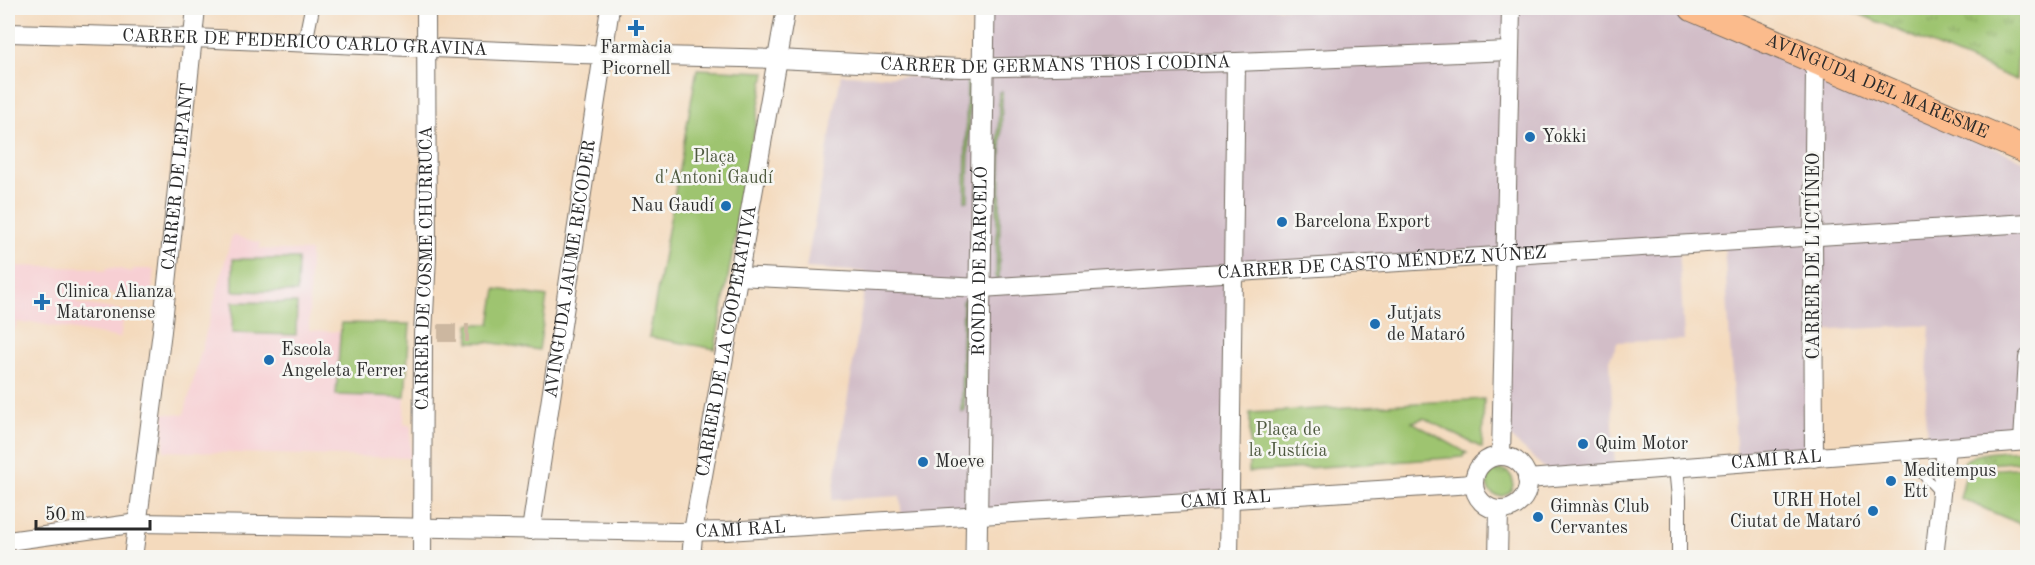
<svg xmlns="http://www.w3.org/2000/svg" width="2035" height="565" viewBox="0 0 2035 565" font-family="'Old Standard TT',serif">
<style>
.built{fill:#f7cfd3}
.industrial{fill:#d2bdc7}
.grass{fill:url(#grass-tufts);stroke:#64784d;stroke-width:1.5}
.green{fill:#9ec46f;stroke:#64784d;stroke-width:1.5}
.lines{fill:none;stroke-linecap:round;stroke-linejoin:round}
.minor-tunnel{stroke:#ccb7a0;stroke-width:18;stroke-dasharray:18 9;stroke-linecap:butt}
.service-casing{stroke:#71685e;stroke-width:11}
.pedestrian-casing{stroke:#71685e;stroke-width:16}
.minor-casing{stroke:#71685e;stroke-width:20}
.tertiary-casing{stroke:#71685e;stroke-width:23}
.primary-casing{stroke:#71685e;stroke-width:29}
.service{stroke:#fff;stroke-width:9}
.pedestrian{stroke:#fff;stroke-width:14}
.minor{stroke:#fff;stroke-width:18}
.tertiary{stroke:#fff;stroke-width:21}
.primary{stroke:#fbbb8c;stroke-width:27}
.poi-dot{fill:#1f6fb2;stroke:#f6f6f2;stroke-width:2}
.labels{text-anchor:middle;dominant-baseline:central;stroke-width:5;stroke-linejoin:round;paint-order:stroke}
.street-label{font-size:18px;fill:#2b2b2b;stroke:#f6f6f2}
.poi-label{font-size:18px;fill:#2b2b2b;stroke:#f6f6f2;text-anchor:start}
.park-label{font-size:18px;fill:#4e593f;stroke:#f6f6f2}
</style>
<defs>
<pattern id="grass-tufts" width="24" height="20" patternUnits="userSpaceOnUse" patternTransform="scale(1.5)"><rect width="24" height="20" fill="#9ec46f"/><path d="M3 7l-1-3M5 7V3M7 7l1-3M15 17l-1-3M17 17v-4M19 17l1-3" fill="none" stroke="#819f5b"/></pattern>
</defs>
<rect width="100%" height="100%" fill="#f6f6f2"/>
<filter id="ink" filterUnits="userSpaceOnUse"><feTurbulence type="fractalNoise" baseFrequency=".0167" numOctaves="2"/><feDisplacementMap in="SourceGraphic" scale="12" xChannelSelector="R" yChannelSelector="G"/><feConvolveMatrix kernelMatrix="1 2 1 2 8 2 1 2 1" color-interpolation-filters="sRGB"/></filter>
<filter id="wash" filterUnits="userSpaceOnUse"><feTurbulence type="fractalNoise" baseFrequency=".008" numOctaves="4" result="noise"/><feDisplacementMap in="SourceGraphic" scale="24" xChannelSelector="R" yChannelSelector="G"/><feGaussianBlur stdDeviation="1.35" result="paint"/><feColorMatrix in="noise" values="0 0 0 0 0 0 0 0 0 0 0 0 0 0 0 0 0 1.4 0 .05"/><feComposite in="paint" operator="in"/></filter>
<g filter="url(#wash)">
<rect width="100%" height="100%" fill="#f4dabd"/>
<g class="built">
<polygon points="232,235 260,243 260,249 310,251 309,330 341,332 336,395 405,397 404,424 411,426 410,458 164,451 164,417 162,413 184,415"/>
<polygon points="12,266 98,268 98,270 106,271 106,268 115,268 132,272 133,269 154,269 151,301 140,299 139,303 130,302 130,297 79,288 77,303 125,311 120,338 29,322 28,324 17,322 15,329 8,328 8,287"/>
</g>
<polygon class="industrial" points="984,8 1675,8 2027,162 2027,441 1928,449 1925,414 1930,325 1814,331 1814,458 1737,463 1724,242 1679,246 1684,340 1618,342 1610,358 1615,472 1554,477 1502,429 1506,256 1232,273 1230,499 902,520 900,496 832,500 867,272 806,268 841,75 962,78 984,68"/>
<g class="grass">
<polygon points="1845,8 2021,8 2016,80"/>
<polygon points="967,77 970,80 968,201 965,201"/>
<polygon points="999,92 1002,92 999,280 996,276"/>
<polygon points="963,300 966,300 964,411 961,411"/>
<path d="M2027,450V461L1959,466C1973,449 2007,452 2027,450Z"/>
<circle cx="1500" cy="483" r="13"/>
</g>
<g class="green">
<polygon points="697,69 765,72 715,349 649,337"/>
<polygon points="233,259 298,259 297,292 233,291"/>
<polygon points="496,289 547,297 539,350 487,342 469,342 469,324 490,324"/>
<polygon points="233,302 297,303 296,335 232,333"/>
<polygon points="341,323 410,324 405,397 336,395"/>
<polygon points="1484,399 1482,448 1424,418 1412,422 1467,453 1464,454 1463,457 1249,472 1250,413"/>
<polygon points="2027,467 2027,527 1960,498 1965,478 1973,471"/>
</g>
</g>
<g filter="url(#ink)">
<g class="lines">
<polyline class="minor-tunnel" points="438,333 469,333"/>
<defs>
<polyline id="service" points="1901,452 1940,493"/>
<g id="pedestrian">
<polyline points="305,43 312,8"/>
<polyline points="1676,467 1679,498 1679,558"/>
</g>
<g id="minor">
<path id="s1" d="M8,33L193,38L579,54L777,59L960,68L1236,62L1509,51"/>
<polyline points="1808,57 1815,71 1813,236 1814,458"/>
<path id="s2" d="M737,276L981,288L2028,223"/>
<polyline points="2023,441 2028,358"/>
<circle cx="1501" cy="483" r="27"/>
<polyline points="1501,456 1511,8"/>
<path id="s3" d="M1527,479L2028,441"/>
<path id="s4" d="M531,530L610,8"/>
<path id="s5" d="M8,541L138,523L678,532L727,531L1473,484"/>
<path id="s6" d="M133,558L162,331L196,8"/>
<path id="s7" d="M422,558L423,334L427,256L426,8"/>
<path id="s8" d="M691,558L694,526L786,8"/>
<polyline points="1229,558 1236,62"/>
<polyline points="1498,558 1499,510"/>
<polyline points="1934,558 1946,448"/>
</g>
<g id="tertiary">
<path id="s9" d="M976,558L984,8"/>
</g>
<g id="primary">
<path id="s10" d="M1693,8L2028,151"/>
</g>
</defs>
<use href="#service" class="service-casing"/>
<use href="#pedestrian" class="pedestrian-casing"/>
<use href="#minor" class="minor-casing"/>
<use href="#tertiary" class="tertiary-casing"/>
<use href="#primary" class="primary-casing"/>
<use href="#service" class="service"/>
<use href="#pedestrian" class="pedestrian"/>
<use href="#minor" class="minor"/>
<use href="#tertiary" class="tertiary"/>
<use href="#primary" class="primary"/>
</g>
</g>
<g class="poi-dot">
<path d="M633 19h6v6h6v6h-6v6h-6v-6h-6v-6h6z"/>
<circle cx="1530" cy="137" r="6"/>
<circle cx="726" cy="206" r="6"/>
<circle cx="1282" cy="222" r="6"/>
<path d="M39 293h6v6h6v6h-6v6h-6v-6h-6v-6h6z"/>
<circle cx="1375" cy="324" r="6"/>
<circle cx="269" cy="360" r="6"/>
<circle cx="1583" cy="444" r="6"/>
<circle cx="923" cy="462" r="6"/>
<circle cx="1891" cy="481" r="6"/>
<circle cx="1873" cy="511" r="6"/>
<circle cx="1538" cy="517" r="6"/>
</g>
<g class="labels">
<g class="street-label">
<text stroke="none"><textPath href="#s1" startOffset="297">CARRER DE FEDERICO CARLO GRAVINA</textPath></text>
<text stroke="none"><textPath href="#s1" startOffset="1048">CARRER DE GERMANS THOS I CODINA</textPath></text>
<text stroke="none"><textPath href="#s10" startOffset="200">AVINGUDA DEL MARESME</textPath></text>
<text stroke="none"><textPath href="#s6" startOffset="384">CARRER DE LEPANT</textPath></text>
<text transform="translate(1814 256) rotate(-90)">CARRER DE L'ICTÍNEO</text>
<text stroke="none"><textPath href="#s9" startOffset="297">RONDA DE BARCELÓ</textPath></text>
<text stroke="none"><textPath href="#s2" startOffset="646">CARRER DE CASTO MÉNDEZ NÚÑEZ</textPath></text>
<text stroke="none"><textPath href="#s7" startOffset="290">CARRER DE COSME CHURRUCA</textPath></text>
<text stroke="none"><textPath href="#s4" startOffset="264">AVINGUDA JAUME RECODER</textPath></text>
<text stroke="none"><textPath href="#s8" startOffset="220">CARRER DE LA COOPERATIVA</textPath></text>
<text stroke="none"><textPath href="#s3" startOffset="250">CAMÍ RAL</textPath></text>
<text stroke="none"><textPath href="#s5" startOffset="1220">CAMÍ RAL</textPath></text>
<text stroke="none"><textPath href="#s5" startOffset="734">CAMÍ RAL</textPath></text>
</g>
<g class="poi-label">
<text x="636" y="48" text-anchor="middle">Farmàcia<tspan x="636" dy="21">Picornell</tspan></text>
<text x="1542" y="137">Yokki</text>
<text x="714" y="206" text-anchor="end">Nau Gaudí</text>
<text x="1294" y="222">Barcelona Export</text>
<text x="56" y="292">Clinica Alianza<tspan x="56" dy="21">Mataronense</tspan></text>
<text x="1387" y="314">Jutjats<tspan x="1387" dy="21">de Mataró</tspan></text>
<text x="281" y="350">Escola<tspan x="281" dy="21">Angeleta Ferrer</tspan></text>
<text x="1595" y="444">Quim Motor</text>
<text x="935" y="462">Moeve</text>
<text x="1903" y="471">Meditempus<tspan x="1903" dy="21">Ett</tspan></text>
<text x="1861" y="501" text-anchor="end">URH Hotel<tspan x="1861" dy="21">Ciutat de Mataró</tspan></text>
<text x="1550" y="507">Gimnàs Club<tspan x="1550" dy="21">Cervantes</tspan></text>
</g>
<g class="park-label">
<text x="714" y="157">Plaça<tspan x="714" dy="21">d'Antoni Gaudí</tspan></text>
<text x="1288" y="430">Plaça de<tspan x="1288" dy="21">la Justícia</tspan></text>
</g>
</g>
<rect width="2035" height="565" fill="none" stroke="#f6f6f2" stroke-width="30"/>
<path d="M36 520v9h114v-9" fill="none" stroke="#2b2b2b" stroke-width="3"/>
<text x="45" y="520" font-size="18" fill="#2b2b2b" stroke="#f6f6f2" stroke-width="4.5" paint-order="stroke">50 m</text>
</svg>
